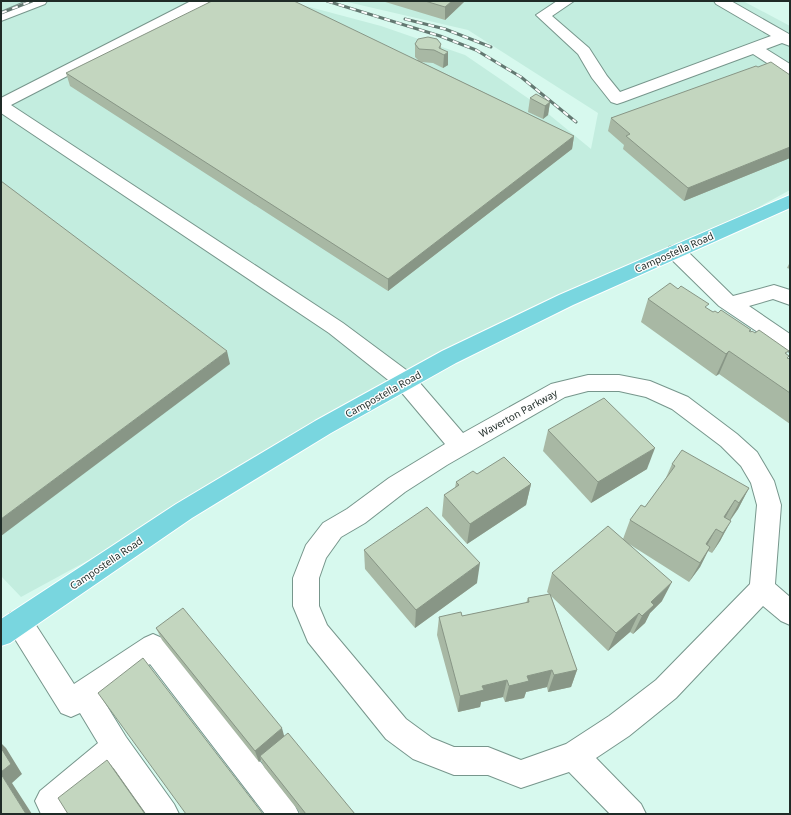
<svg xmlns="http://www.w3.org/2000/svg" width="791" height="815" viewBox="0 0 791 815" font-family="'Noto Sans',sans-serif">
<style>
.built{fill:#c3eddf}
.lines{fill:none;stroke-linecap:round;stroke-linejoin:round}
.minor-casing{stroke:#77968c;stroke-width:2}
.major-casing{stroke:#fff;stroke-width:2}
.minor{fill:#fff;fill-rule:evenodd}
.major{fill:#79d6df;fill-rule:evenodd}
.rail-casing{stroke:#637871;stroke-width:3}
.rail{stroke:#fdfdfd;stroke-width:2;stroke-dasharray:6;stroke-linecap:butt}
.wall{fill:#a8b8a4}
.shaded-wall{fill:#889686}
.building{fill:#c3d6bf;stroke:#889686}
.labels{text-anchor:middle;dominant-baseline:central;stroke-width:3;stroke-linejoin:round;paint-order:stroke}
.street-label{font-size:10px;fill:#1f2b27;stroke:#fdfdfd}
</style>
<rect width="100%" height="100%" fill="#d7f9ee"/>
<polygon class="built" points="1,1 287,1 381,26 465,55 535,103 591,149 598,113 468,30 343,1 743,1 790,26 790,190 676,252 554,306 21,597 1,576"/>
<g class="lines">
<defs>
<g id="minor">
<polygon points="27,1 47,1 45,4 1,21 1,12"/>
<path d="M191,1H209L207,4L11,105L343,323L413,375L463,433L551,384L588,375H619L650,381L688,397L737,434L757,452L774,481L781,505L775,584L790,597V625L781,621L763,606L676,698L629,736L596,758L641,804L646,814H610L569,772L521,788L488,775H454L413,759L386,739L308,642L293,606V578L306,545L323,523L347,509L389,478L445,444L397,387L329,333L1,113V98ZM588,391H619L646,397L672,409L721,446L741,466L751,483L757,505L750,584L656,680L609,716L566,744L521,760L488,747H454L432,738L406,719L327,625L319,606V578L326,558L341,537L365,523L405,492L447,465L565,397Z"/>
<polygon points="557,1 574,1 552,16 589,48 607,76 620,92 771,36 716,4 714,1 731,1 789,34 790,46 782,43 766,49 790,64 790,76 784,74 753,54 623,102 617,104 611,102 592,78 578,54 536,15"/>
<polygon points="676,245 683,247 733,296 774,285 790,290 790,305 773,299 749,306 790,334 790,352 783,349 719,306 669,257 666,252 669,247"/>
<polygon points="19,610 28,613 74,684 144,638 153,634 162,638 294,804 299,814 265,814 150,664 102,698 126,737 174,804 179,814 146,814 113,768 69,804 73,814 41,814 35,801 40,791 98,743 80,713 71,717 61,713 10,631 6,622 10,613"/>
</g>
<polygon id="major" points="790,195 790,208 573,305 456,363 331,433 192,518 10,643 1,646 1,619 176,504 315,421 442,351 559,295"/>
</defs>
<use href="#minor" class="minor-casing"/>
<use href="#major" class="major-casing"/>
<use href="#minor" class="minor"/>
<use href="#major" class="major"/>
<defs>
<g id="rail">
<polyline points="327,1 440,36 476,50 521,77 576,122"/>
<polyline points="1,13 32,1"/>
<polyline points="405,19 445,29 491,47"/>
</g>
</defs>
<use href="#rail" class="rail-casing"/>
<use href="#rail" class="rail"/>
</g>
<g class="wall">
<polygon points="382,1 465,1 445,20"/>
<polygon points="415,44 441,44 441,48 448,65 443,68 433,63 421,62 574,136 572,149 388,291 70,86 66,73 418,60 415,57"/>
<polygon points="758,67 790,75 790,158 684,201 623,149 624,145 608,131 611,118"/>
<polygon points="530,98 550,102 548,115 543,119 528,112"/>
<polygon points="790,262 790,269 787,268"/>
<polygon points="648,299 707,308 713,312 718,313 751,330 750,332 787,354 788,358 790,359 790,424 719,374 716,376 641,322"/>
<polygon points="548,430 647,469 591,503 543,451"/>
<polygon points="672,464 749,488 738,509 730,521 720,541 712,553 708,551 700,567 689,582 629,544 662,601 650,613 645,623 633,634 630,632 608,651 551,596 577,670 571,687 548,692 547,687 526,692 524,698 505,702 503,697 481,702 480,707 458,712 437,635 439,617 462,616 526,603 528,598 549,594 547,592 552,573 623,539 630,520 645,507 665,480"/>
<polygon points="477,474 531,484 526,505 467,544 442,516 444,495 455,488 456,482"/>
<polygon points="364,550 477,583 415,628 365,569"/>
<polygon points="156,628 284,736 355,814 301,814 264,767 261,760 259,762 162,640"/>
</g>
<g class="shaded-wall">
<polygon points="452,1 465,1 445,20 445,7"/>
<polygon points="448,52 448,65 443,68 444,55"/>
<polygon points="550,102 548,115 543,119 545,106"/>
<polygon points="574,136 572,149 388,291 388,279"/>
<polygon points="790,147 790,158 684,201 688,188"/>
<polygon points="227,351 230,364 1,536 1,519"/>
<polygon points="729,351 719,374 716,376 726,354"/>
<polygon points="655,448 647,469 591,503 598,482"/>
<polygon points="531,484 526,505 467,544 470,524"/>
<polygon points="749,488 738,509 728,523 739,503"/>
<polygon points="735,500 724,520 724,517"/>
<polygon points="731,521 720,541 712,553 723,533"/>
<polygon points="716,529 705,549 706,544"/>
<polygon points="710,547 700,567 689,582 700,563"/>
<polygon points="480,563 477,583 415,628 416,610"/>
<polygon points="672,582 662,601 650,613 645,623 633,634 642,616 651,602"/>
<polygon points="639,613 630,632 608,651 616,633"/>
<polygon points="552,670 547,687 526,692 524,698 505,702 509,686 527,676"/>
<polygon points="577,670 571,687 548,692 554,675"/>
<polygon points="507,680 503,697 481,702 480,707 458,712 460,696 482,686"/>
<polygon points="282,728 285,739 260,756 261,760 259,762 255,751"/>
<polygon points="1,743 6,748 22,774 12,783 32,814 26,814 1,774"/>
<polygon points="107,760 115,770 146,814 145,814"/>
</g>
<g class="building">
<polygon points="212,1 294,1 574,136 388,279 66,73"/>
<polygon points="425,1 452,1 445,7"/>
<polygon points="428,37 437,39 441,44 439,48 448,52 444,55 434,50 419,49 415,44 418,39"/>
<polygon points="771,62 790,75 790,147 688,188 626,136 630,134 611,118 756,66 758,67"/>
<polygon points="536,94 550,102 545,106 530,98"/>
<polygon points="1,181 227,351 1,519"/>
<polygon points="670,283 678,289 681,286 709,304 705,307 713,312 715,311 718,313 721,310 751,330 749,331 751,332 752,331 755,333 759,330 789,351 785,353 789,356 787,358 790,359 790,393 729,351 726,354 648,299"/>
<polygon points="604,398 655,448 598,482 548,430"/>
<polygon points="682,450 749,488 739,503 735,500 724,517 731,521 723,533 716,529 706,544 710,547 700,563 630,520 641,505 645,507 675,466 672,464"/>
<polygon points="504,457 531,484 470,524 444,495 459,485 456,482 473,471 477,474"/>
<polygon points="427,507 480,563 416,610 364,550"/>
<polygon points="608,526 672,582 651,602 654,605 642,616 639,613 616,633 552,573"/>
<polygon points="550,594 577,670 554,675 552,670 527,676 529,681 509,686 507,680 482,686 484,690 460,696 439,617 461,612 462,616 529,602 528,598"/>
<polygon points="183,608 282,728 255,751 156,628"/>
<polygon points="143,658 263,814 186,814 98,693"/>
<polygon points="288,733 355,814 306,814 260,756"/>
<polygon points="1,748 11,764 1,772"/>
<polygon points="107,760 145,814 68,814 58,798"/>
<polygon points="1,774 26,814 1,814"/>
</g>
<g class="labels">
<g class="street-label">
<text transform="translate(674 252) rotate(-24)">Campostella Road</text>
<text transform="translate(383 394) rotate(-29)">Campostella Road</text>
<text transform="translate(518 413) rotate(-29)">Waverton Parkway</text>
<text transform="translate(106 563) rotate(-34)">Campostella Road</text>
</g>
</g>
<rect width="791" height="815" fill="none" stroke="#1f2b27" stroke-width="4"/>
</svg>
